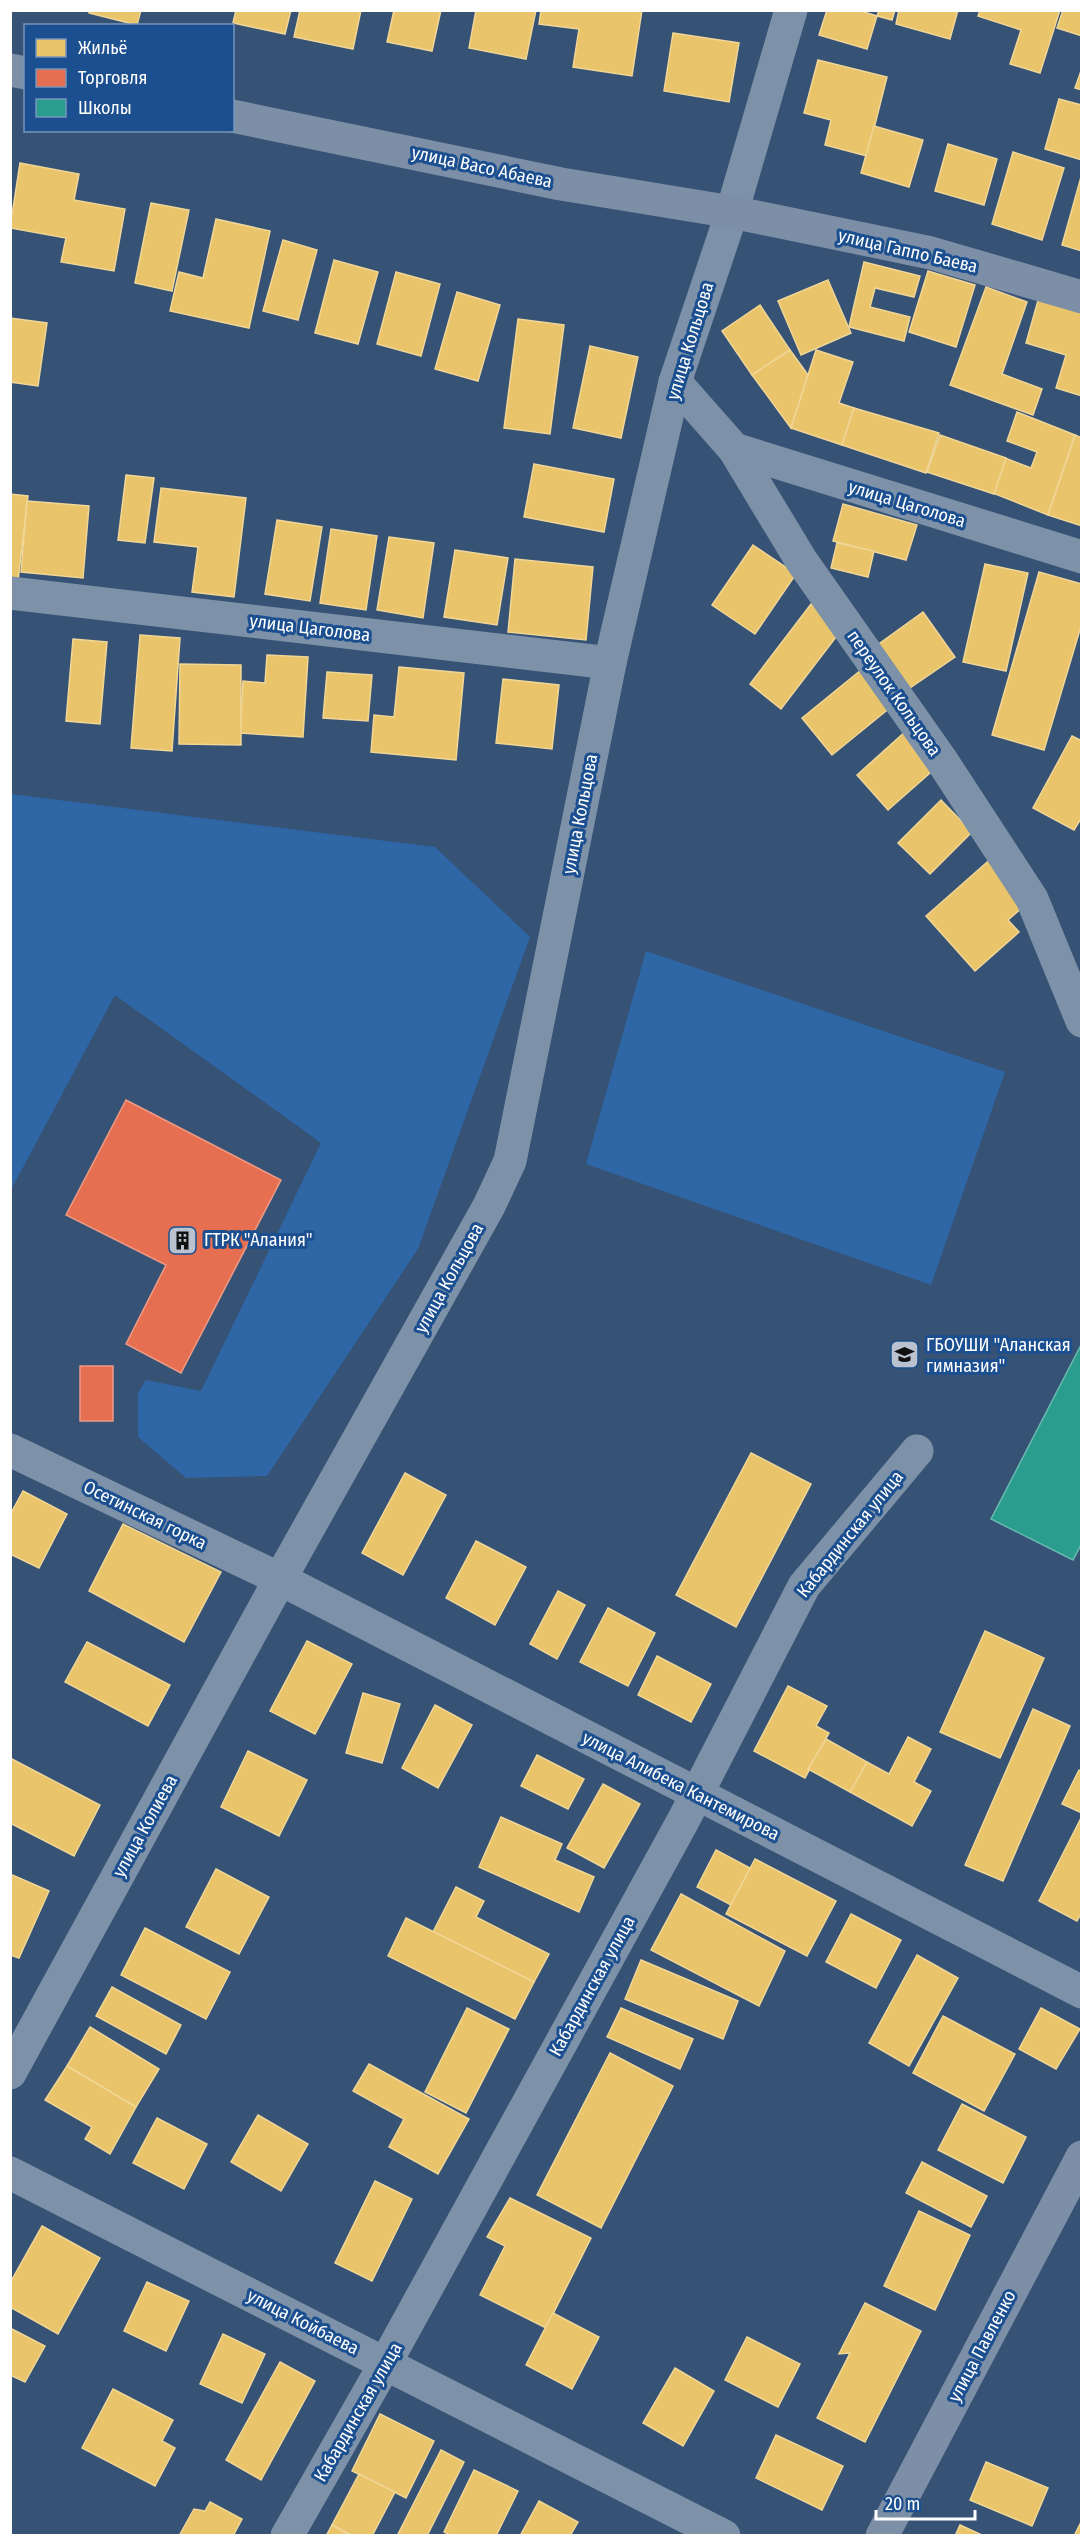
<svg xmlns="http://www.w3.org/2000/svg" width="1092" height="2546" viewBox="0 0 1092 2546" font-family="'Fira Sans Condensed',sans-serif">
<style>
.green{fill:#2f66a5}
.homes{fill:#e9c46a;stroke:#f0d697;stroke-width:1.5}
.shops{fill:#e76f51;stroke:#ee9a85;stroke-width:1.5}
.schools{fill:#2a9d8f;stroke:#6abab1;stroke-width:1.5}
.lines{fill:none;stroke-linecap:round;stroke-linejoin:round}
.minor{stroke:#7d92a8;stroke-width:33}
.major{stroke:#7d8ea7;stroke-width:33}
.labels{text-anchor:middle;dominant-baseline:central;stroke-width:6;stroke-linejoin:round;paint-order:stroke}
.street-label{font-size:18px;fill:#fff;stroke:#1b4f8f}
.poi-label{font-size:18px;fill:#fff;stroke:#1b4f8f;text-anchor:start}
</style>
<rect width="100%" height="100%" fill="#365274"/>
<g class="green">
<polygon points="11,794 435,847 530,937 418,1249 267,1476 186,1478 138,1437 138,1393 146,1380 201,1391 321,1143 115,995 11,1190"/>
<polygon points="646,951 1005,1072 931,1285 586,1164"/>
</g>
<g class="homes">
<polygon points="90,10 141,10 137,25 89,13"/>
<polygon points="236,10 291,10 285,34 233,23"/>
<polygon points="300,10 361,10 353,49 294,37"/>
<polygon points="394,10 441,10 432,51 387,42"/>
<polygon points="476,10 536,10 526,59 469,48"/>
<polygon points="541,10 642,10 632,76 573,67 579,29 539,24"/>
<polygon points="827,10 858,10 877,16 867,49 819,35"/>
<polygon points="879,10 895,10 892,20 877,16"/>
<polygon points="899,10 958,10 950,39 896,24"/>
<polygon points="980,10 1060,10 1040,73 1010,64 1021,30 978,16"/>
<polygon points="1063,10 1082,10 1082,36 1057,28"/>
<polygon points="673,33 739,43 729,102 664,91"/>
<polygon points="818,60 887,77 867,156 825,145 831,120 804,113"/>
<polygon points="1082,68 1082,90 1075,88"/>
<polygon points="1059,99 1082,105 1082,160 1045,149"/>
<polygon points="874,126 923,140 909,187 861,173"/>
<polygon points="948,144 997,159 984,205 935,191"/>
<polygon points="1013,152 1064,168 1042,240 992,224"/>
<polygon points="20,163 79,174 74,200 125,209 114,271 61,262 66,238 10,228"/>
<polygon points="1081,177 1082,178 1082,251 1062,245"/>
<polygon points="151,203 189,210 172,291 135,283"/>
<polygon points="216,219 270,231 249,328 170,311 179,272 203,278"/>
<polygon points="283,240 317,250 298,320 263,311"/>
<polygon points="334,260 378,272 358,344 315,333"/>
<polygon points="864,262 920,276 914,297 875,288 870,307 910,317 904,341 849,327"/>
<polygon points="928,271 975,285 956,347 909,332"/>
<polygon points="396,272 440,284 421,356 377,344"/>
<polygon points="828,280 851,333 801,355 778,301"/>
<polygon points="986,287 1027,302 1002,374 1042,389 1033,415 950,385"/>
<polygon points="457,292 500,305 478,381 435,369"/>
<polygon points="1039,297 1082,309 1082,396 1056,388 1066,355 1026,343"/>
<polygon points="760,305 790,350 752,375 722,331"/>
<polygon points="10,318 47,323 38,386 10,382"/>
<polygon points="518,319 564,325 550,434 504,428"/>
<polygon points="590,346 638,357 621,438 573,428"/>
<polygon points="790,350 808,375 791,428 752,375"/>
<polygon points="816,350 853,362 839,403 854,408 842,445 791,428"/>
<polygon points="854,408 939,433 926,473 842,445"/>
<polygon points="1017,412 1075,435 1048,515 993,493 1005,458 1031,468 1037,452 1007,441"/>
<polygon points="940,435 1006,458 994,494 927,472"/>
<polygon points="1075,435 1082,438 1082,526 1048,515"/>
<polygon points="534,464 614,479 604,532 524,517"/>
<polygon points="126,475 154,478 145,543 118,540"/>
<polygon points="161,488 246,498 234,597 192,592 198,547 154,542"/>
<polygon points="10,494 28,496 18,581 10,580"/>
<polygon points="27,501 89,506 83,578 21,572"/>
<polygon points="843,504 917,525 906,560 833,541"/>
<polygon points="277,520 322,527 310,601 265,594"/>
<polygon points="331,529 377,536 366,610 320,603"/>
<polygon points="389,537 434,543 423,618 377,610"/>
<polygon points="837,543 874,551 868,577 831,568"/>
<polygon points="753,545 796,574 755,634 712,605"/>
<polygon points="455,550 508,558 497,625 444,617"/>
<polygon points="515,559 593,567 586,640 508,632"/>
<polygon points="985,564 1028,573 1006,671 963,662"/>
<polygon points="1039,572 1082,584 1082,623 1044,750 992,735"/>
<polygon points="811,604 843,628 781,709 750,684"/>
<polygon points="923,612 955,657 907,690 876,646"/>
<polygon points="140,635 180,638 172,751 131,748"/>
<polygon points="73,639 107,642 100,724 66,721"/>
<polygon points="267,655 308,657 303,737 240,733 243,681 265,683"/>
<polygon points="180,664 241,665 241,745 179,744"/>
<polygon points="399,667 464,673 456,760 371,752 374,715 394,717"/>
<polygon points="861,670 891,707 832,755 802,718"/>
<polygon points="327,672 372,675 368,721 323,718"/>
<polygon points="503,679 559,685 552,749 496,743"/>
<polygon points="907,730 938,766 888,810 857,775"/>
<polygon points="1072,736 1082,741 1082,817 1074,830 1033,808"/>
<polygon points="941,800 972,832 930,874 898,843"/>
<polygon points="994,856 1032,899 1008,920 1019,932 975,971 926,916"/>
<polygon points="751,1453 811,1484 736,1627 676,1595"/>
<polygon points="405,1473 446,1495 403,1575 362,1553"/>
<polygon points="23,1491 67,1514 39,1568 10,1554 10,1515"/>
<polygon points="123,1524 221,1572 184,1642 89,1591"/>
<polygon points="476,1541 526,1567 495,1625 446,1598"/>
<polygon points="558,1591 585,1605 557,1659 530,1644"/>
<polygon points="608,1608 655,1633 628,1686 580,1662"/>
<polygon points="985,1631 1044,1658 1000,1758 940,1732"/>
<polygon points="307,1641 352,1664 315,1734 270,1711"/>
<polygon points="87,1642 170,1685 148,1726 65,1682"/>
<polygon points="657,1656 711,1684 691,1722 638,1695"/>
<polygon points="788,1686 827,1706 816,1726 829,1733 805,1778 754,1751"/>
<polygon points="363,1693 400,1704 382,1763 346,1753"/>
<polygon points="435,1705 472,1725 438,1788 402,1768"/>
<polygon points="1033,1709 1070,1726 1003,1881 965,1865"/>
<polygon points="908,1737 931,1749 914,1782 931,1791 912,1826 850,1792 867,1762 889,1774"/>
<polygon points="826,1739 867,1762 850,1792 808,1769"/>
<polygon points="248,1751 307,1780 279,1836 221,1807"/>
<polygon points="537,1755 584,1779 568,1809 521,1786"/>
<polygon points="10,1758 100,1805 74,1856 10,1823"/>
<polygon points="1079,1770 1082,1772 1082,1813 1062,1804"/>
<polygon points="603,1784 640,1804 604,1868 567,1848"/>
<polygon points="1082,1816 1082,1912 1077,1921 1039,1901"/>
<polygon points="501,1817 562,1844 555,1860 594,1877 579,1912 479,1867"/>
<polygon points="716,1850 750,1868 731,1905 697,1887"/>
<polygon points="755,1859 836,1901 807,1956 726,1914"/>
<polygon points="216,1869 269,1897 239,1954 186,1927"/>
<polygon points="10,1874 49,1891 19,1958 10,1955"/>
<polygon points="456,1887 484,1901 476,1917 549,1954 534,1982 433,1932"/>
<polygon points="681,1894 785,1951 759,2006 651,1950"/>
<polygon points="851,1914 901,1940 876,1988 826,1962"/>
<polygon points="406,1918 534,1982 515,2019 388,1956"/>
<polygon points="145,1928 230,1972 206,2019 121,1975"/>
<polygon points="917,1955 958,1978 909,2066 869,2043"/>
<polygon points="641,1960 738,2001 723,2039 625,1999"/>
<polygon points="112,1987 181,2025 166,2054 96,2016"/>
<polygon points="467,2008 509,2029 466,2113 425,2092"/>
<polygon points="621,2008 693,2039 680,2069 607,2037"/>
<polygon points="1041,2008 1080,2029 1056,2069 1019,2049"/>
<polygon points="943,2016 1015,2054 984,2111 913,2073"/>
<polygon points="90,2027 159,2069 136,2107 67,2066"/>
<polygon points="610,2053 673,2086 601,2228 537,2195"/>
<polygon points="369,2064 469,2119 438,2174 389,2147 404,2119 353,2091"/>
<polygon points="67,2066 136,2107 110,2154 85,2139 92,2127 45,2100"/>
<polygon points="962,2104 1026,2137 1003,2183 938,2150"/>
<polygon points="258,2115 308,2144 281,2191 231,2162"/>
<polygon points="157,2118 207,2144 184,2189 133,2163"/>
<polygon points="922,2162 987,2196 971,2227 906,2193"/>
<polygon points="375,2181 412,2199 372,2281 335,2263"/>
<polygon points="510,2198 591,2238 546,2328 480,2295 505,2246 487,2237"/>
<polygon points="919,2211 970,2235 935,2310 884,2286"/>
<polygon points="42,2226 100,2258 58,2334 10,2307 10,2283"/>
<polygon points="147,2282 189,2301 166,2351 124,2331"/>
<polygon points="865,2303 921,2331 865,2442 817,2418 850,2353 839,2354"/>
<polygon points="553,2313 599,2337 572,2389 526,2365"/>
<polygon points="10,2328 45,2346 25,2382 10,2375"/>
<polygon points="223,2334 265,2354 242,2403 200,2384"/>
<polygon points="747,2337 800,2364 778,2407 725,2380"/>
<polygon points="280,2362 315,2381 261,2480 226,2460"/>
<polygon points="675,2368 714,2391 683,2446 643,2423"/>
<polygon points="113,2389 173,2420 162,2441 175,2448 155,2486 82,2448"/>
<polygon points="380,2414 434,2441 406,2498 352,2471"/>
<polygon points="776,2435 843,2466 822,2510 756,2478"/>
<polygon points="441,2450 464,2462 427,2536 397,2536"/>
<polygon points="986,2462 1048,2488 1032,2526 970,2500"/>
<polygon points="474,2470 518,2491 496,2536 452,2536 444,2532"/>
<polygon points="359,2474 395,2492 372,2536 353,2536 332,2525"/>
<polygon points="539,2501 578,2522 570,2536 520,2536"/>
<polygon points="210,2502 242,2519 233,2536 179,2536 194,2509 205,2511"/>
<polygon points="1082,2520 1082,2536 1074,2536"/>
<polygon points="332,2525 352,2536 326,2536"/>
<polygon points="960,2525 984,2536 955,2536"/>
</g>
<g class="shops">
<polygon points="126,1100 281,1180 181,1373 126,1344 166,1265 66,1215"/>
<rect x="80" y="1366" width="33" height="55"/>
</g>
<polygon class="schools" points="1082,1343 1082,1543 1073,1560 991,1519"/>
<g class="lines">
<g class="minor">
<polyline points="675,382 734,449 801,560 942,761 1032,899 1082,1021"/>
<polyline points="734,449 1082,557"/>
<polyline points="10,593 610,663"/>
<polyline points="10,1450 280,1579 1082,1992"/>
<polyline points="10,2073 280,1579 489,1206 510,1161 610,663 675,382 732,212 791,10"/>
<polyline points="10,2173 724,2536"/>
<polyline points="287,2536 385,2364 684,1819 804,1586 917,1451"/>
</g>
<g class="major">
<polyline points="10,70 26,73"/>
<polyline points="232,116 561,184 732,212 931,253 1082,297"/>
<polyline points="882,2536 1082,2157"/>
</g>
</g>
<defs>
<symbol id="building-square" viewBox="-11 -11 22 22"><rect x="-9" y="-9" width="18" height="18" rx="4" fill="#b9c2ce" stroke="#1b4f8f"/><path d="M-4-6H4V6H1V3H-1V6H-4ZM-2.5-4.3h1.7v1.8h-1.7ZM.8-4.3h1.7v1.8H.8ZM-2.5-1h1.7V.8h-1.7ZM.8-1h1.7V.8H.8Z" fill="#111"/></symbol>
<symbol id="school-square" viewBox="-11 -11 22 22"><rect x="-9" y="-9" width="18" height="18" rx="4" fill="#b9c2ce" stroke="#1b4f8f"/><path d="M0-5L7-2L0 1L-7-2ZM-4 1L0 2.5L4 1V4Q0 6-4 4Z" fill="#111"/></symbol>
</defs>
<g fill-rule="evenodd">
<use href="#building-square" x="166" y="1224" width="33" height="33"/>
<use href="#school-square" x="888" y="1338" width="33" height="33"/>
</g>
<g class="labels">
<g class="street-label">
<text transform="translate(482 167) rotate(12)">улица Васо Абаева</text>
<text transform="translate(908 251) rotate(13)">улица Гаппо Баева</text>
<text transform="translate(690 341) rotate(-73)">улица Кольцова</text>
<text transform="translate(907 504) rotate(17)">улица Цаголова</text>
<text transform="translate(310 628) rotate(7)">улица Цаголова</text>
<text transform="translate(894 693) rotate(55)">переулок Кольцова</text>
<text transform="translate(580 814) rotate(-79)">улица Кольцова</text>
<text transform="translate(449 1278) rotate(-61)">улица Кольцова</text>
<text transform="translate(145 1515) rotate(26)">Осетинская горка</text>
<text transform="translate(850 1534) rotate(-51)">Кабардинская улица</text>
<text transform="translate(681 1786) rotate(27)">улица Алибека Кантемирова</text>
<text transform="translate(145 1826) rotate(-61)">улица Колиева</text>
<text transform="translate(592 1986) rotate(-61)">Кабардинская улица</text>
<text transform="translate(303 2322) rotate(27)">улица Койбаева</text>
<text transform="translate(982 2346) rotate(-62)">улица Павленко</text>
<text transform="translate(358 2412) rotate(-60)">Кабардинская улица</text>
</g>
<g class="poi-label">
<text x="204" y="1240">ГТРК "Алания"</text>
<text x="926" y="1345">ГБОУШИ "Аланская<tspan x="926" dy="21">гимназия"</tspan></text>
</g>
</g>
<rect width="1092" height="2546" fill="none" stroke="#ffffff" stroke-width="24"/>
<rect x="24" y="24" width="210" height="108" fill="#1b4f8f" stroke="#7695bc" stroke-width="1.5"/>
<rect x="36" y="39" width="30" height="18" fill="#e9c46a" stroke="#7695bc" stroke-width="1.5"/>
<text x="78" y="54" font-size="18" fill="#ffffff">Жильё</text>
<rect x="36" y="69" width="30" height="18" fill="#e76f51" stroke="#7695bc" stroke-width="1.5"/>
<text x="78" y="84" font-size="18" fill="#ffffff">Торговля</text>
<rect x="36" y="99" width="30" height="18" fill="#2a9d8f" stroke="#7695bc" stroke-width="1.5"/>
<text x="78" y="114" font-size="18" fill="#ffffff">Школы</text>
<path d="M876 2510v9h99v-9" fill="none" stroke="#ffffff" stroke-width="3"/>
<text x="885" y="2510" font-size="18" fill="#ffffff" stroke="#1b4f8f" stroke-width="4.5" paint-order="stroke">20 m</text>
</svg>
